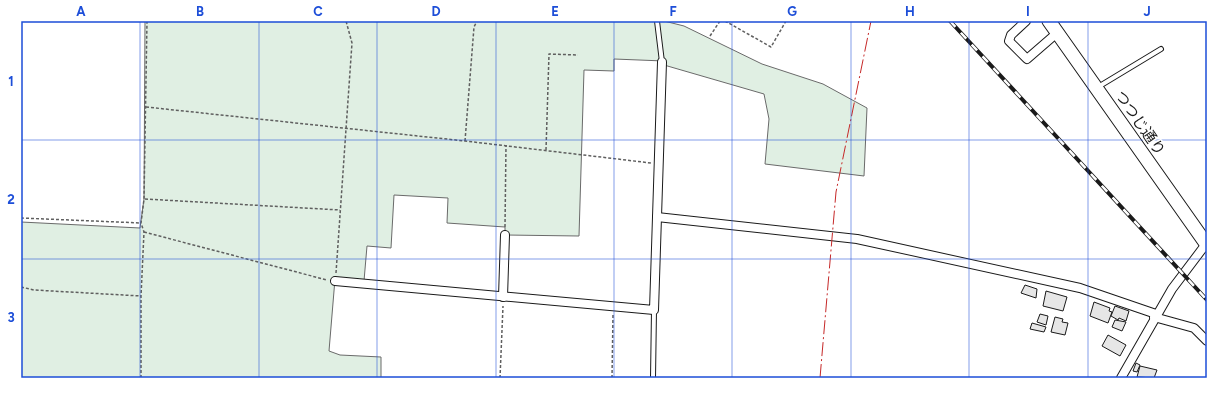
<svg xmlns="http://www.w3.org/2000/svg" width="1228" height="399" viewBox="0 0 1228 399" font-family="Figtree,'Noto Sans JP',sans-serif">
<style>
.green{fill:#e0efe3;stroke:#6a6a6a}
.building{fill:#e6e6e6;stroke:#1a1a1a}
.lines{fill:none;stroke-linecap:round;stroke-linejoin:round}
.service-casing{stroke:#1a1a1a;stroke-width:6}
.minor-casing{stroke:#1a1a1a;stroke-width:10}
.primary-casing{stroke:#1a1a1a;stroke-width:15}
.path{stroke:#5f5f5f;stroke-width:1.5;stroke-dasharray:3 2;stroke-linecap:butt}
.service{stroke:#fff;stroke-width:4}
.minor{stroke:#fff;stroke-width:8}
.primary{stroke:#fff;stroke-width:13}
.rail-casing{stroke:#1a1a1a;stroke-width:4}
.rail{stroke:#fff;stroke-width:2.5;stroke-dasharray:8;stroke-linecap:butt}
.power{stroke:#c62828;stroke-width:1;stroke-dasharray:14 3 2 3;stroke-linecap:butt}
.grid{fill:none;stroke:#1d4ed8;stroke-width:1;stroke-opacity:0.55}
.labels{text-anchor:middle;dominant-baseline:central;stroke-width:3;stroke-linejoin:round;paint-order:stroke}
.street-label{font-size:15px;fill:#1a1a1a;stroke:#fff}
.neatline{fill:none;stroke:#1d4ed8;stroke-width:1.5}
.grid-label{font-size:13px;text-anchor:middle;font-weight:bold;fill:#1d4ed8}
</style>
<rect width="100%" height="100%" fill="#fff"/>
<polygon class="green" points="145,21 664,21 684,26 762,64 823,84 867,108 864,176 765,164 769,119 764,94 664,65 664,61 614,59 614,71 584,70 579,236 505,235 505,227 447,223 448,198 394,195 391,248 367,246 364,281 335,279 329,351 340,355 381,357 381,378 21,378 21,222 140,228 144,199"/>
<g class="building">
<polygon points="1025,285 1037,289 1036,298 1021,293"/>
<polygon points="1046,291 1067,297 1063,311 1043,306"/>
<polygon points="1094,302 1110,308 1109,311 1112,312 1108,323 1090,316"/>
<polygon points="1115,306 1129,311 1126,321 1119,318 1118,320 1111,316"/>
<polygon points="1040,314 1048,316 1046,325 1037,322"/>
<polygon points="1055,317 1063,319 1062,322 1068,323 1065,335 1051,332"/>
<polygon points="1115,320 1126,322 1122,331 1112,327"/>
<polygon points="1032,323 1046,327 1044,332 1030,329"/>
<polygon points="1108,335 1126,345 1120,356 1102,346"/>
<polygon points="1136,363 1140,365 1137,372 1133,371"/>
<polygon points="1140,366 1157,370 1154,378 1137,377"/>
</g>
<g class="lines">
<defs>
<g id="service">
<polyline points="657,21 662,62"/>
<polyline points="1098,87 1161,49"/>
<polyline points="653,378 654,310"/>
</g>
<g id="minor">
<polyline points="1026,21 1011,35 1009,41 1027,59 1057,33"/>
<polyline points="657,217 857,239 1080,288 1156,314"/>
<polyline points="335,281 654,310 662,62"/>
<polyline points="503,297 505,235"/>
<polyline points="1154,317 1194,328 1207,341"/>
<polyline points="1121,378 1172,289 1206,244"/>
</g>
<polyline id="primary" points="1049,21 1207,245"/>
</defs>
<use href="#service" class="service-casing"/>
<use href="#minor" class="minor-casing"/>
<use href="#primary" class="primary-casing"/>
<g class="path">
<polyline points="725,21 771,47 786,21"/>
<polyline points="710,36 720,21"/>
<polyline points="146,107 465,141 651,163"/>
<polyline points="465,141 474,27 477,21"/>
<polyline points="546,150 549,54 578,55"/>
<polyline points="145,199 340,210"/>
<polyline points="21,218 141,223"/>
<polyline points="505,227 506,145"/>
<polyline points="144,232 327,280"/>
<polyline points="336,273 352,43 346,21"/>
<polyline points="21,287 34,290 141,296"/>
<polyline points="141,378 141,296 144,232 141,223 144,199 147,21"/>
<polyline points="500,378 503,306"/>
<polyline points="612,378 613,314"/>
</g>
<use href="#service" class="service"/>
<use href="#minor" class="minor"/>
<use href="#primary" class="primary"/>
<defs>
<polyline id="rail" points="950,21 1207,300"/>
</defs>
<use href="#rail" class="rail-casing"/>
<use href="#rail" class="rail"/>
<polyline class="power" points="820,378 836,192 871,21"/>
</g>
<path class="grid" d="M140,21V378M259,21V378M377,21V378M496,21V378M614,21V378M732,21V378M851,21V378M969,21V378M1088,21V378M21,140H1207M21,259H1207"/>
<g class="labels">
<g class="street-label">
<text transform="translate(1140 123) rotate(55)">つつじ通り</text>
</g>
</g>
<rect width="1228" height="399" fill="none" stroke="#ffffff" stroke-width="44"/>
<rect x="22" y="22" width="1184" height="355" class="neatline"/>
<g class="grid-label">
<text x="81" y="16">A</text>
<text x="200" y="16">B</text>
<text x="318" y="16">C</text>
<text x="436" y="16">D</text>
<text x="555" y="16">E</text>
<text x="673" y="16">F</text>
<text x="792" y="16">G</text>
<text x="910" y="16">H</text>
<text x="1028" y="16">I</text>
<text x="1147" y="16">J</text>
<text x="11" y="86">1</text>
<text x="11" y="204">2</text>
<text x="11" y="322">3</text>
</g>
</svg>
